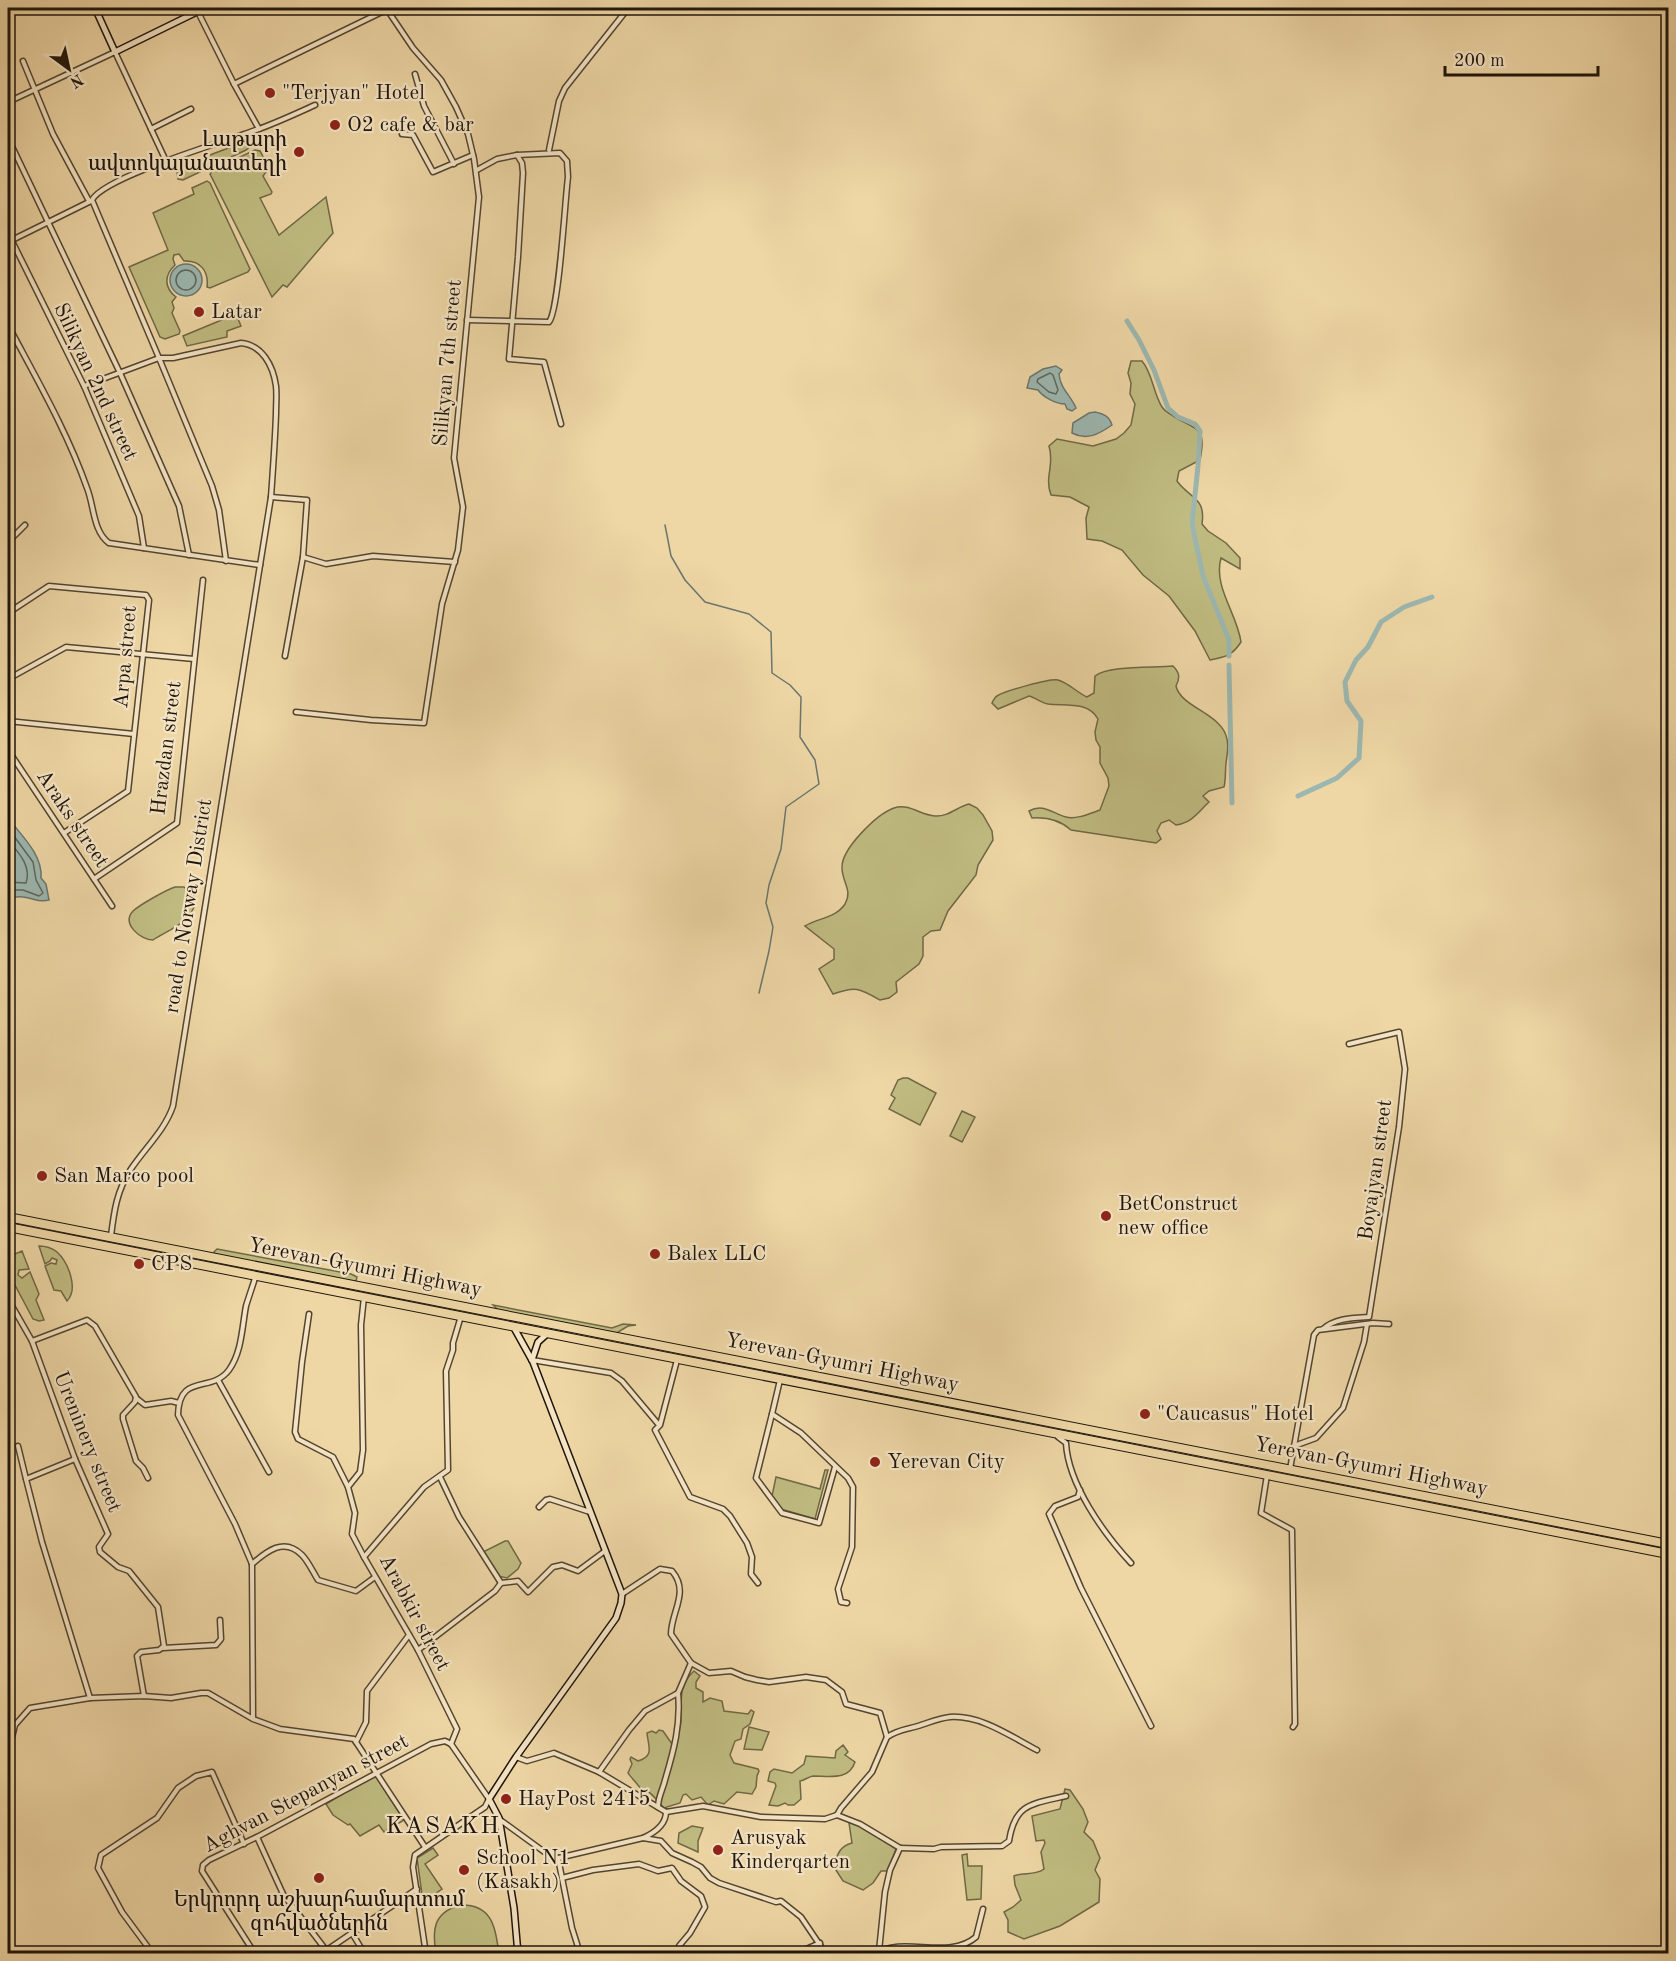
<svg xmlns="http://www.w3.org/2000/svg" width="1676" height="1961" viewBox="0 0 1676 1961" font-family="'Old Standard TT','Noto Serif Armenian',serif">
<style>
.green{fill:#c0bc81;stroke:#706846;stroke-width:1.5}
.water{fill:#9cb7b0;stroke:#6a766e;stroke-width:1.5}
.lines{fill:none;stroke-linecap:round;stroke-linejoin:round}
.shore{stroke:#5e665e;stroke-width:1.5}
.stream{stroke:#6a766e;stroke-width:1.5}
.canal{stroke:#9cb7b0;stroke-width:5}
.street-casing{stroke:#534532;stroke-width:7}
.secondary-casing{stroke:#1f150b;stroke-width:8}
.highway-casing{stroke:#1f150b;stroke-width:10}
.street{stroke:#f4e4c4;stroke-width:4}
.secondary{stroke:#f4e4c4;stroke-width:5}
.highway{stroke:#eed6a5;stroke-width:8}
.poi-dot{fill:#8f2418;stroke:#f4e4c4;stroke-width:2}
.labels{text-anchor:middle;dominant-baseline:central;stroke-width:4.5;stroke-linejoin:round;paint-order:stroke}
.poi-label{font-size:21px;fill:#1f150b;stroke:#f4e4c4;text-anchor:start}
.street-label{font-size:21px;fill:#1f150b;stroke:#f4e4c4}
.quarter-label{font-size:24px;letter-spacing:1.5px;fill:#1f150b;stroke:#f4e4c4}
</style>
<rect width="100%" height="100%" fill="#eed6a5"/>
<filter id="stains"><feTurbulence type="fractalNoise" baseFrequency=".00333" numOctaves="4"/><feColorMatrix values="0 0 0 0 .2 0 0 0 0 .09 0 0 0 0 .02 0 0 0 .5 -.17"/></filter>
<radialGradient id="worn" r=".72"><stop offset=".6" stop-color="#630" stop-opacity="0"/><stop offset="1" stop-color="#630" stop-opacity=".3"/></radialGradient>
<g class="green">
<polygon points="250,140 252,145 246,150 183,180 178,179 177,172 200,163 199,159"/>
<polygon points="255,150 260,151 269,168 263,176 272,192 271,194 260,198 279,235 326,197 333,233 287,287 283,285 272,297 210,174 214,169"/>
<path d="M207,181L210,183L250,269L248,272L210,288L207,287C209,271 200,260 184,261L179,254L174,255L173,259L175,265C164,275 164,288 176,297L172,302L174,308L172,313L180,331L179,334L165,339L160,337L129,267L168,250L153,213L194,194L192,188Z"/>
<polygon points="236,314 241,326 227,331 227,337 187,346 183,336"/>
<path d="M1131,361H1142C1153,374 1153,393 1162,407C1165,412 1169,413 1173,416C1197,431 1207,426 1200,460L1179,471L1177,481C1190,499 1206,497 1202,524L1208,531L1226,543L1240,558V569L1221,558C1213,587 1237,613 1241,642C1232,656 1225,657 1210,660L1195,631L1169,596L1143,575L1122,550L1102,541L1087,539L1086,518L1089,507L1070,497L1051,495C1044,476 1055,466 1049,446L1057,439L1093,446L1116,439L1124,433L1131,425L1135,404L1130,394L1131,383L1128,373Z"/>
<path d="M1173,666C1180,673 1180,678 1176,686C1181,708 1222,713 1227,739C1229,747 1227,755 1226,763C1225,772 1226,779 1224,787L1209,791L1203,796L1209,802C1197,813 1193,822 1176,825L1169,820L1161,823L1157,831L1161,839L1156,843L1071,830C1060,820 1047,817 1032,818L1029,811C1043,803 1052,813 1066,817C1076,820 1091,813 1100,810L1109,786L1108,778L1100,763V747L1096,740L1095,732L1098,719C1088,701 1066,706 1048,704C1042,703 1036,698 1029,696L998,709L992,703C993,701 995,697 997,696C1005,691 1050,678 1058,680C1069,683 1076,692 1087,697L1094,693L1095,676C1108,665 1154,668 1173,666Z"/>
<path d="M969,804L977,808L983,815L992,831L993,840L978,865L976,875L948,911L940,930L931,931L923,937V956L919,964L896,982L897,992L889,998L880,1000C859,988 856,986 833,994L819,969L834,959V949L805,926C818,918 836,918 845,904C853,890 842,882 842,868C841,849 877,814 894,808C909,803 920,815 935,816C948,817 957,807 969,804Z"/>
<path d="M175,887H184L194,896C200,919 168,930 153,940C141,940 121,924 133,911C141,904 166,890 175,887Z"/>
<polygon points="903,1078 908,1078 936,1093 920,1125 889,1109 895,1098 891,1095 898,1080"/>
<polygon points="962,1111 975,1117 962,1142 950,1136"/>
<polygon points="8,1220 189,1255 188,1259 8,1223"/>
<path d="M39,1246C45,1246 52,1248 57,1252C68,1262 79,1289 67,1301L61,1291L54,1290L45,1266L51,1263L56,1264L57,1260L52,1258L50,1261L45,1264Z"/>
<polygon points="217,1249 351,1274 357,1277 356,1281 355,1282 215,1255 214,1252"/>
<polygon points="22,1251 29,1269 19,1270 18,1275 22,1278 30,1272 39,1294 36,1300 44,1320 39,1321 33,1319 8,1272 8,1257"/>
<polygon points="206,1258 775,1371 776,1373 774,1375 205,1262"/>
<polygon points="493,1305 612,1328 623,1324 636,1325 628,1326 615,1334 498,1310"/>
<polygon points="790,1374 1368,1488 1367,1491 789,1378"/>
<polygon points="825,1470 828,1470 815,1519 781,1509 772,1496 776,1477 820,1489"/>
<polygon points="1387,1491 1668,1547 1668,1551 1386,1495"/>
<polygon points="505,1541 508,1541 521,1563 518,1569 507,1578 498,1576 483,1552"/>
<path d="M694,1671L700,1676L696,1682V1688L703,1692V1702L710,1698L722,1701L724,1711L748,1714L751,1710L754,1712L750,1724L743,1729L741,1739L735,1741L730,1755L734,1763L758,1769L759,1771L757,1776L756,1787L752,1794L737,1792L724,1804L714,1801L708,1805L701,1797L692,1800L686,1794L683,1795L680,1803L664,1808C658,1802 654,1795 646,1790C645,1789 643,1790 641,1789C640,1787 629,1775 628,1773L632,1764L630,1759L631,1757L638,1761C655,1756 648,1746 647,1733L652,1731L656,1733L659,1730L663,1731L672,1744C692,1719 669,1693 694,1671Z"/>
<polygon points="749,1727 769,1732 762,1750 744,1749"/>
<path d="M843,1745L848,1752L845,1755L855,1762C849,1781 829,1776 813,1776C808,1777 805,1780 800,1781L801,1799L794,1805H788L785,1803L778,1806L769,1805L776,1786L775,1783L768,1781L770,1772L774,1769L792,1773L804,1764L806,1756L835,1758L836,1751Z"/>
<polygon points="375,1774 404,1820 384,1832 379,1825 360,1836 350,1824 348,1825 333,1815 326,1804"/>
<path d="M1065,1789L1070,1790L1083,1809L1088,1822L1084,1832L1093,1841L1100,1858L1095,1870L1100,1879L1099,1902L1060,1926L1024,1939L1008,1932V1920L1004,1912L1013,1907L1021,1900L1015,1885L1014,1876C1024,1872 1035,1876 1044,1869L1041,1852L1045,1843L1044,1840L1036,1841L1032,1816L1060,1809Z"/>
<path d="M849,1823C865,1824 882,1841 896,1849L888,1871H881L873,1883L863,1890L843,1881L834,1867C837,1854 840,1846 852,1843Z"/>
<polygon points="692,1826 703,1828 698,1841 698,1852 678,1843 679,1833"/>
<polygon points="433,1848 438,1855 425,1864 442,1889 423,1902 417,1858"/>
<polygon points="967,1854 968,1866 982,1866 981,1899 967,1900 962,1855"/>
<path d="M460,1905C493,1904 495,1928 499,1953H436C432,1930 433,1913 460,1905Z"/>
</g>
<g class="water">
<circle cx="186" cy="280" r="16"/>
<path d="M1056,366L1062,370L1059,374C1060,388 1071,396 1076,408L1072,411L1067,409L1065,404C1056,404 1043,397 1038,390L1027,388L1030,377L1043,369Z"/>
<path d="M1095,412C1104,414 1109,416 1112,425C1099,434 1087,441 1072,433L1073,423L1089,413Z"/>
<path d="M8,818C21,835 43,855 41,878L46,884L49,900C38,903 34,898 23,897C16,896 14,899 8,895Z"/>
</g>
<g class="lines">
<g class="shore">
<circle cx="186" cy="280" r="10"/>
<polygon points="1050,373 1053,375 1058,390 1056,394 1049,392 1037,382 1038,379"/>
<polyline points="8,828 33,862 36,880 43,893 39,896 23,890 8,890"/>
<path d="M8,840C18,852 32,866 26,883L8,882"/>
</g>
<polyline class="stream" points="665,525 671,556 685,580 705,602 749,614 771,632 772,673 790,685 801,697 800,737 815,760 819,784 786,807 781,849 769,885 766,903 773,927 769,951 759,993"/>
<g class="canal">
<polyline points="1127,321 1139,340 1154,370 1168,408 1178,417 1195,424 1200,431 1198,466 1192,524 1203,576 1229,640 1229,656"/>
<polyline points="1229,665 1232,803"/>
<polyline points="1298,796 1337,778 1359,758 1361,721 1347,701 1345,682 1356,660 1368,647 1381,622 1404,607 1432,597"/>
</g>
<defs>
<g id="street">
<polyline points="196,8 234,84 259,129"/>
<polyline points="23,61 53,134 89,201"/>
<polyline points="415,74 424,106 454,164"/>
<polyline points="234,84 390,8"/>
<polyline points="8,102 115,52 166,161"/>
<polyline points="151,129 191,109"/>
<polyline points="402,134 413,135 433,172 473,155"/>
<polyline points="8,138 120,373 179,506 189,555"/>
<polyline points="549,150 559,101 565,88 626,11 634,8"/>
<polyline points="517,155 522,163 523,173 518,257 509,359 544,362 561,424"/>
<polyline points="8,233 84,386 139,516 144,548"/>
<polyline points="8,242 91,201"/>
<path d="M467,320L549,322C559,310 565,200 568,177L567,161L560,153L517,155L497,159L477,170"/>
<path d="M8,325C36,378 67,431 87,488C94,505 93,532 109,543L260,565"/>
<polyline points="84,386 159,358 212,486 219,510 226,561"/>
<polyline points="271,497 307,500 303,557 285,656"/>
<polyline points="8,542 25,525"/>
<polyline points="303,557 326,564 373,556 455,562"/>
<polyline points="8,613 49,586 146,595 149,600 128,791 64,833"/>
<polyline points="8,659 9,661 8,672"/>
<polyline points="8,679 66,647 194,659"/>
<polyline points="296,712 371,720 424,723 442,604 458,550 463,507 454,458 479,197 474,159 468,134 456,107 441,80 413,48 386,8"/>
<polyline points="8,721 134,734"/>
<polyline points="8,750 112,906"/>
<polyline points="94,879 177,823 203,580"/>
<path d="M111,1236C114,1211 117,1190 131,1169C145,1148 165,1130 173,1106L271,497C273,469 275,442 276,414C276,405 277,395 276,386C273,365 262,345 241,343L173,358H159L92,200C104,177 226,141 256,130C276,123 295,114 315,105"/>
<polyline points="8,1299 32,1341 75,1459 108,1534 99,1547 100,1552 118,1567 129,1571 158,1607 164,1646 159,1650 141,1652 137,1656 144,1696"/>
<polyline points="309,1314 302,1362 295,1432 298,1439 333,1457 348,1487"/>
<path d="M1323,1329C1335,1318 1353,1318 1369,1317L1399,1127L1405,1069L1399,1032L1349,1044"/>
<polyline points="32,1341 87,1320 95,1326 136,1397 135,1402 123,1415 123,1419 136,1461 143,1468 148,1478"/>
<polyline points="532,1360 611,1373 622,1381 659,1425"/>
<polyline points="677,1360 660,1425 655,1430 690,1497 723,1509 730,1516 747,1543 752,1557 751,1574 758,1583"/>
<polyline points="218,1380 269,1472"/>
<polyline points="780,1380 772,1414 801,1433 848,1478 853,1487 852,1547 838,1589 841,1602 847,1603"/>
<polyline points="136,1398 145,1405 171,1401 179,1403"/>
<polyline points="772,1414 756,1478 782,1513 819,1523 835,1467"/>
<path d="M1058,1437L1066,1443C1068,1484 1104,1534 1131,1563"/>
<polyline points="18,1446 26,1479"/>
<polyline points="1294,1446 1316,1438 1343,1408 1364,1342 1367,1324"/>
<polyline points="75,1459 26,1479 42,1542 90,1698"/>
<polyline points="1290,1469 1314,1335 1318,1330 1373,1323 1389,1324"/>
<polyline points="1267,1475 1261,1513 1292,1530 1295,1724 1293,1727"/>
<polyline points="440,1477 459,1517 501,1583"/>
<polyline points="1080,1490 1078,1497 1055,1506 1049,1514 1081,1588 1151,1726"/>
<polyline points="539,1507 546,1500 550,1499 590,1512"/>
<polyline points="364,1557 352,1534 355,1513 348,1487 360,1472 363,1450 361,1325 364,1297"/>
<path d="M252,1564C267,1551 284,1537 302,1555C308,1561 313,1572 318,1580L356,1591L375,1577"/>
<polyline points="163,1648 216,1645 221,1639 220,1620"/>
<polyline points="418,1650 495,1591 501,1583 518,1581 528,1592 553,1567 562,1565 578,1571 605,1551"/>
<polyline points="691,1663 709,1673 731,1671 745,1677 757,1680 769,1682 806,1677 826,1680 842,1692 846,1704 880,1713 887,1737 872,1772 841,1808 837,1815"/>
<path d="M253,1718L252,1564L235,1524L178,1415C179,1372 211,1394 229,1370C242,1352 242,1327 246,1306C249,1296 253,1285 256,1275"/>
<path d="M887,1737C900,1729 905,1730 918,1726C928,1723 939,1718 950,1717C981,1715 1010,1736 1037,1750"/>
<polyline points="356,1742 366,1722 367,1691 409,1635"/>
<polyline points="451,1744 457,1729 418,1650 364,1557 424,1487 448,1470 446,1371 453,1350 453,1343 461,1316"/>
<polyline points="8,1754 15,1725 30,1708 90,1698 144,1696 171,1698 201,1693 208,1693 253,1719 280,1729 354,1739 425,1847"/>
<polyline points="516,1757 527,1761 554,1753 599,1772 666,1812"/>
<path d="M599,1772L629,1730L645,1711L678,1693L691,1663L671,1634C671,1612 690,1592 672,1571L660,1569L622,1594"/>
<path d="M658,1807C658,1797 663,1789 665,1780C674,1750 681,1724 678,1693"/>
<polyline points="666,1812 703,1806 761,1817 825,1819 837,1815"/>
<polyline points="837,1815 860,1824 900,1848 890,1870 885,1892 879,1951"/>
<path d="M499,1819L554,1859L643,1838C654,1833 666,1825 666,1812"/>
<polyline points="257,1837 283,1894 329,1954"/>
<polyline points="643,1838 661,1841 672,1853 692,1862 701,1867 710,1878 719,1883 776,1902 781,1901 801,1917 826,1954"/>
<path d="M900,1848L934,1849L941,1847L1002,1846L1009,1841C1015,1803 1032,1804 1066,1796"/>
<polyline points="558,1858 572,1928 578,1947 576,1954"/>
<polyline points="562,1878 593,1870 639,1864 658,1871 672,1868 681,1881 701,1896 705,1907 690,1933 679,1946 680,1954"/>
<polyline points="352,1933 361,1948 372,1954"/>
<polyline points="327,1950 417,1889"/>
<polyline points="153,1954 122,1912 98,1868 101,1855 157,1818 178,1788 196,1776 212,1772 244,1844"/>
<polyline points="255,1954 202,1871 203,1865 209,1860 257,1837 431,1744 445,1741 451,1744"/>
<polyline points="426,1954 413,1867 415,1855 485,1807 489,1799 451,1744"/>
<polyline points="795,1954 820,1943"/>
<path d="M876,1954C903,1935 948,1961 976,1937L983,1909"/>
</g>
<g id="secondary">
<polyline points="95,8 115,52 205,8"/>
<polyline points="513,1326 533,1362 622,1594 621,1603 616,1618 516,1757 489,1799 499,1818 514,1908 518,1954"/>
<polyline points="532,1360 538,1342 548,1333"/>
</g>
<g id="highway">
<polyline points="8,1217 1668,1544"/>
<polyline points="8,1227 1668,1554"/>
</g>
</defs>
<use href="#street" class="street-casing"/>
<use href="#secondary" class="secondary-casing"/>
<use href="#highway" class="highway-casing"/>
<use href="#street" class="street"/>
<use href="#secondary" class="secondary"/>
<use href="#highway" class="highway"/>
</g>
<g class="poi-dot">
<circle cx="270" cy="93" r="6"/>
<circle cx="335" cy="125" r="6"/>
<circle cx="299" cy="152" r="6"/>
<circle cx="199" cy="312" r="6"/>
<circle cx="42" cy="1176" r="6"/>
<circle cx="1106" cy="1216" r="6"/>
<circle cx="655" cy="1254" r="6"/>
<circle cx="139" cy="1264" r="6"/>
<circle cx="1145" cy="1414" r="6"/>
<circle cx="875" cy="1462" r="6"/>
<circle cx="506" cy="1799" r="6"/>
<circle cx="718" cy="1850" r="6"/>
<circle cx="464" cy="1870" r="6"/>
<circle cx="319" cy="1878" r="6"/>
</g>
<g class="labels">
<g class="poi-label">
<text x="282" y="93">"Terjyan" Hotel</text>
<text x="347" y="125">O2 cafe &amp; bar</text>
<text x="287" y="140" text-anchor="end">Լաթարի<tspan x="287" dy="24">ավտոկայանատեղի</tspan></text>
<text x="211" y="312">Latar</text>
<text x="54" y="1176">San Marco pool</text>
<text x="1118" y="1204">BetConstruct<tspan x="1118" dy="24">new office</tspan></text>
<text x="667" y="1254">Balex LLC</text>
<text x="151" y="1264">CPS</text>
<text x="1157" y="1414">"Caucasus" Hotel</text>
<text x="887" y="1462">Yerevan City</text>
<text x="518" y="1799">HayPost 2415</text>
<text x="730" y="1838">Arusyak<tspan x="730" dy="24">Kinderqarten</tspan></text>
<text x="476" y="1858">School N1<tspan x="476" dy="24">(Kasakh)</tspan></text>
<text x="319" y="1900" text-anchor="middle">Երկրորդ աշխարհամարտում<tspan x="319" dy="24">զոհվածներին</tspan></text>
</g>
<g class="street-label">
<text transform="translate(448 363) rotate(-85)">Silikyan 7th street</text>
<text transform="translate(95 382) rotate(65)">Silikyan 2nd street</text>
<text transform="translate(126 657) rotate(-85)">Arpa street</text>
<text transform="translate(167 748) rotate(-83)">Hrazdan street</text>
<text transform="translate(72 819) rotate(56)">Araks street</text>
<text transform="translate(189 906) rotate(-81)">road to Norway District</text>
<text transform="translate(1376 1170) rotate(-82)">Boyajyan street</text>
<text transform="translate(365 1268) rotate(11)">Yerevan-Gyumri Highway</text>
<text transform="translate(842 1363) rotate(11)">Yerevan-Gyumri Highway</text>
<text transform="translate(87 1442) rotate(68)">Ureninery street</text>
<text transform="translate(1371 1467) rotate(11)">Yerevan-Gyumri Highway</text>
<text transform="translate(414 1613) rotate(62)">Arabkir street</text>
<text transform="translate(306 1794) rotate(-28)">Aghvan Stepanyan street</text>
</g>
<g class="quarter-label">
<text x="443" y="1827">KASAKH</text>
</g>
</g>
<rect width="1676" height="1961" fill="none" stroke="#eed6a5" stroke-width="30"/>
<rect x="9" y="9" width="1658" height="1943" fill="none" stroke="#1f150b" stroke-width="3"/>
<rect x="15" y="15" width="1646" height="1931" fill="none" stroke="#1f150b" stroke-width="1.5"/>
<g transform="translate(69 69) rotate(147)" stroke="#f4e4c4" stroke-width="4.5" paint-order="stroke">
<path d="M0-4.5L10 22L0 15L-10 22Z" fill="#1f150b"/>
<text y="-9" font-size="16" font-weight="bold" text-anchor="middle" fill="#1f150b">N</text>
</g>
<path d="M1445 66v9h153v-9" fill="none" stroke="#1f150b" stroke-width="3"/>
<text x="1454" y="66" font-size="18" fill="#1f150b" stroke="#f4e4c4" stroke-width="4.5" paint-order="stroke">200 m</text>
<rect width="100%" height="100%" filter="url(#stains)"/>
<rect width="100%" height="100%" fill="url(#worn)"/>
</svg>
